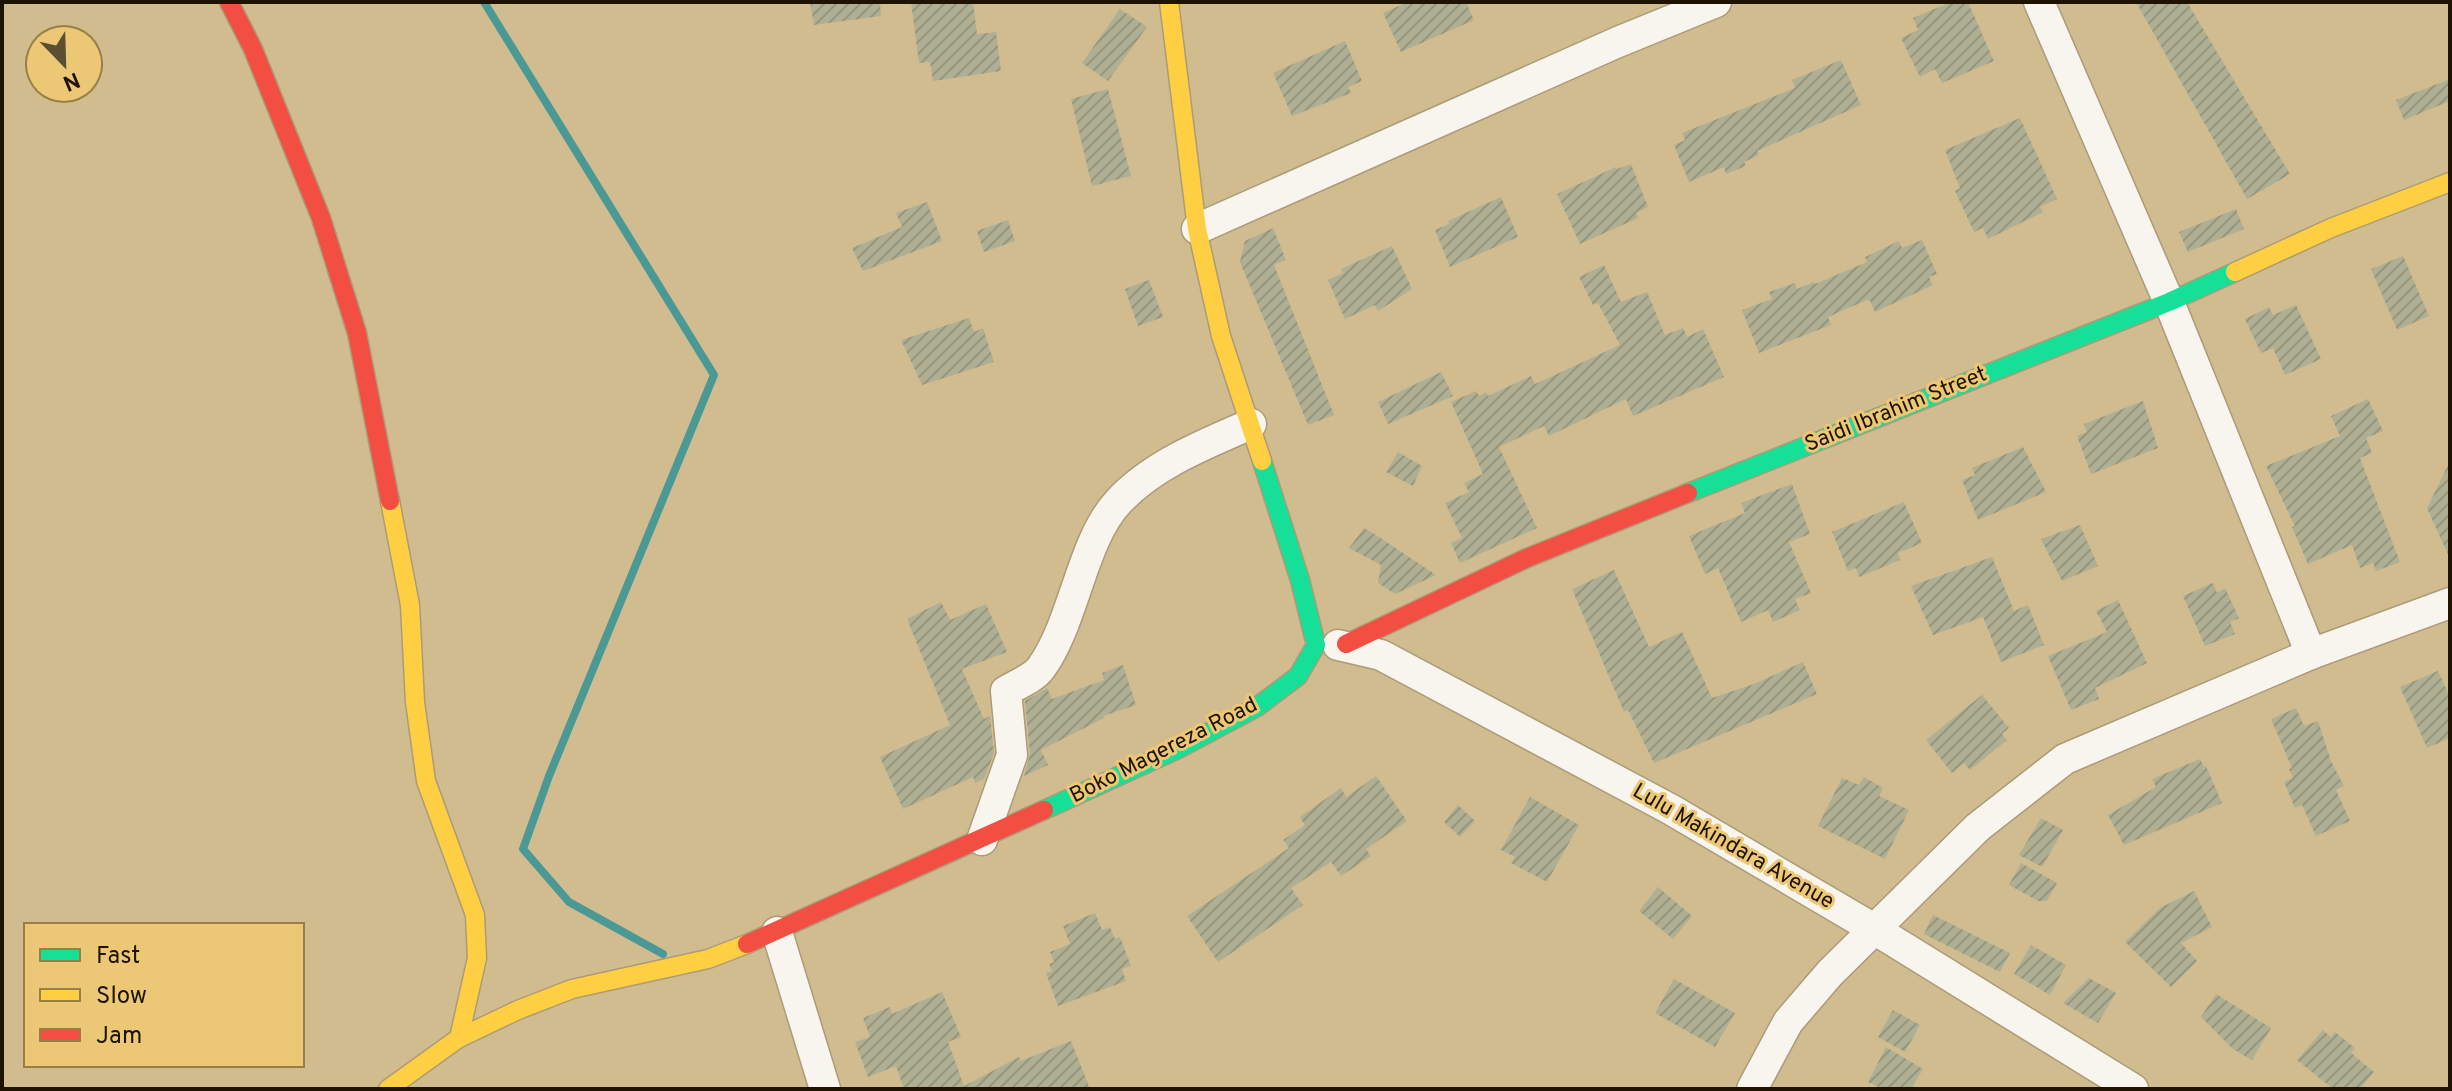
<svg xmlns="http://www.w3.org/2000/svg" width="2452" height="1091" viewBox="0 0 2452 1091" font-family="Overpass,sans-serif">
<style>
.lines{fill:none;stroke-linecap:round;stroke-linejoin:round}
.stream{stroke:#4a9994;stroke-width:8}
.building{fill:url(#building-hatch)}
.street-casing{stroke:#ab9b77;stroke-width:33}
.fast-casing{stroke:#ab9b77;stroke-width:21}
.slow-casing{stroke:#ab9b77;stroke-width:21}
.jam-casing{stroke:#ab9b77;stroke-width:21}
.street{stroke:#f8f5ee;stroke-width:30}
.fast{stroke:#16e098;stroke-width:18}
.slow{stroke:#ffcf43;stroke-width:18}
.jam{stroke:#f24e42;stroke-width:18}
.labels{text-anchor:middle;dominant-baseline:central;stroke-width:6;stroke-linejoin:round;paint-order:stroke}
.street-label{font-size:22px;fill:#1d1300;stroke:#ecc775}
</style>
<defs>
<pattern id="building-hatch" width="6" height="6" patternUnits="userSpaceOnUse" patternTransform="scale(2)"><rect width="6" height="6" fill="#afb093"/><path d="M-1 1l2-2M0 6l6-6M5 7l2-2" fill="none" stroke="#96967d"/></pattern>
</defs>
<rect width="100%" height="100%" fill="#d1bc90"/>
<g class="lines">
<polyline class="stream" points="484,2 714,375 549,776 523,849 569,902 663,954"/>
</g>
<g class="building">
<polygon points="810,2 880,2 881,16 814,25"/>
<polygon points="911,2 973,2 977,34 996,32 1001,71 933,81 930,62 919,63"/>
<polygon points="1408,2 1466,2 1474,20 1401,52 1383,13"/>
<polygon points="1951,2 1968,2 1994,61 1942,83 1935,69 1920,77 1901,38 1918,30 1913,18"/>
<polygon points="2136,2 2187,2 2290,174 2247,199"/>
<polygon points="1120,9 1147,27 1108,81 1082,63"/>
<polygon points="1345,41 1362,81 1348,87 1351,93 1292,116 1273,73"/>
<polygon points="1841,60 1861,105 1757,151 1759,155 1744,162 1746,166 1726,174 1724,167 1689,182 1674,145 1685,140 1682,133 1795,88 1792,80"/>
<polygon points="2450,79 2450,101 2404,120 2396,100"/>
<polygon points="1108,89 1131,176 1092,186 1071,99"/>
<polygon points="2020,118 2057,199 2040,207 2043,212 1988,239 1983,228 1974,232 1955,191 1960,188 1945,150"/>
<polygon points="1631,164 1648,207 1636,213 1638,218 1580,244 1557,194 1616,167 1617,169"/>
<polygon points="1501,197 1518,237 1450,267 1435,230 1449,224 1448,221"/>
<polygon points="927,202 942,241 863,271 852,248 902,227 896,213"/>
<polygon points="2236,209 2244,229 2188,252 2179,232"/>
<polygon points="1008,220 1015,241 984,252 977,231"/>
<polygon points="1273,228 1286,260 1274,265 1334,415 1308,425 1240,262 1245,241"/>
<polygon points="1922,240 1937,274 1929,277 1933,285 1875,312 1870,301 1867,300 1828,317 1831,325 1759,353 1742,310 1772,299 1769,292 1795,283 1797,289 1814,282 1815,284 1867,262 1865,257 1899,241 1902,248"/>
<polygon points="1392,246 1412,289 1378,311 1375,305 1345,319 1328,280 1343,273 1341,269"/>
<polygon points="2403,256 2429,316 2397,330 2371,269"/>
<polygon points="1604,265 1621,302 1647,292 1665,335 1683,328 1687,337 1703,329 1724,377 1633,416 1626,399 1549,436 1544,426 1499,447 1537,528 1460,563 1451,543 1462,538 1445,503 1469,492 1464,483 1483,474 1451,402 1476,391 1479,396 1486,392 1488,396 1531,376 1535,384 1620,345 1598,303 1593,305 1579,277"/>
<polygon points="1149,280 1163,317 1138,326 1125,289"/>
<polygon points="2296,305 2321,359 2285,375 2273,348 2261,353 2245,319 2269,307 2273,315"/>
<polygon points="969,318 974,332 983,328 994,362 922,385 901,340"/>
<polygon points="1441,372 1453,396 1388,424 1378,402"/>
<polygon points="2368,399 2383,431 2366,438 2372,453 2360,458 2400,562 2376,571 2373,563 2360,568 2352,545 2308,564 2292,527 2295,526 2266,466 2340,436 2331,416"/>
<polygon points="2143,401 2158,448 2091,474 2077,436 2087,432 2084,424"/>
<polygon points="2023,447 2046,492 1978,520 1962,480 1975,475 1972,468"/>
<polygon points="1398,452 1422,466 1413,486 1386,472"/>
<polygon points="2450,461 2450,559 2427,508"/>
<polygon points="1792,484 1810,534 1789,542 1811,593 1795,599 1800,610 1773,622 1768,610 1741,622 1718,568 1705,574 1689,536 1745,513 1741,503"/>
<polygon points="1904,502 1922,543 1898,553 1900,560 1859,577 1856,568 1848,571 1832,532"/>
<polygon points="2080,525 2098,566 2062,581 2041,539"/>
<polygon points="1364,528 1376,535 1436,575 1395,594 1378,583 1381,565 1349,548"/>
<polygon points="1992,557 2014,611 2028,605 2044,645 2001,662 1983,617 1933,635 1911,586"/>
<polygon points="1614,570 1649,647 1682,632 1712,698 1754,684 1803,662 1817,694 1654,763 1628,710 1624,712 1572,589"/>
<polygon points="2213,583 2217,593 2225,588 2239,618 2230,622 2235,634 2205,646 2183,596"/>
<polygon points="2118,600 2147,663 2095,688 2099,699 2071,710 2048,656 2107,632 2096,611"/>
<polygon points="941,602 950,620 986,604 1007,652 962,669 984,719 990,716 994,753 984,779 975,783 973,777 903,809 880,757 950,725 907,619"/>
<polygon points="1123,665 1136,705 1103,716 1104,718 1041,750 1048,765 1024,776 1030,754 1025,701 1047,688 1052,699 1104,680 1102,673"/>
<polygon points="2438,671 2450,697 2450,738 2427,748 2400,687"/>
<polygon points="1982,695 2009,728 2002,734 2007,740 1970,770 1964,763 1952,773 1926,740"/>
<polygon points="2296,708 2304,726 2318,721 2331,761 2344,786 2336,790 2350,821 2316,836 2302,805 2295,808 2284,782 2293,778 2289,769 2292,768 2271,719"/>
<polygon points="2200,759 2204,767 2206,766 2222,803 2124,845 2108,815 2156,787 2152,779"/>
<polygon points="1376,776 1407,821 1366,849 1371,856 1341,876 1331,862 1291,888 1303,905 1218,962 1187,916 1289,848 1283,840 1305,825 1300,817 1341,788 1346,797"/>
<polygon points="1864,777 1883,788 1879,796 1909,810 1885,859 1818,826 1842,778 1859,785"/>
<polygon points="1530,797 1579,825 1547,882 1511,863 1515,857 1501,850"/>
<polygon points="1458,805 1475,821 1460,837 1444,822"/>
<polygon points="2041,818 2063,830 2042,867 2019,855"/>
<polygon points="2021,863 2057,883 2047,901 2038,901 2009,885"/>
<polygon points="1658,887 1692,916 1673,939 1639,911"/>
<polygon points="2194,891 2212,927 2181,943 2197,961 2171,987 2125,942 2160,908"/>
<polygon points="1095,913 1102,930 1110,927 1115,939 1120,937 1131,966 1122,969 1126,981 1058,1006 1046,973 1052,971 1049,964 1054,962 1050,952 1070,944 1063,926"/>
<polygon points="1933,915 2010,953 2000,972 1924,934"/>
<polygon points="2031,945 2066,965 2050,995 2014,974"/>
<polygon points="2089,978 2116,993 2098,1023 2063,1003"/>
<polygon points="1674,979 1735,1013 1715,1047 1655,1013"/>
<polygon points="942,992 961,1037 948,1042 964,1086 1019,1057 1021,1061 1071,1041 1090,1089 904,1089 896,1066 868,1077 855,1042 870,1037 863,1018 890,1007 892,1014"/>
<polygon points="2216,994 2271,1028 2252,1060 2233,1049 2201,1017"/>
<polygon points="1893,1010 1920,1025 1905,1052 1878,1037"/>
<polygon points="2323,1030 2331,1037 2335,1032 2355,1048 2351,1053 2374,1072 2360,1089 2333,1089 2297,1060"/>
<polygon points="1886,1047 1923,1069 1911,1089 1882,1089 1868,1082"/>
</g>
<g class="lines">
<defs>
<g id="street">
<polyline points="2039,2 2169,302 2311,654"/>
<polyline points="1197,229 1618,42 1716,2"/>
<polyline points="1338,645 1381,655 1670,809 1874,929 2133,1089"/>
<path d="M982,840L1012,755L1006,691C1016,685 1034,678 1041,668C1075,621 1081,541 1119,501C1154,464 1205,444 1251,424"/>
<polyline points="777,932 825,1089"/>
<polyline points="1752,1089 1788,1022 1830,973 1978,827 2065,759 2311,654 2450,603"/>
</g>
<g id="fast">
<polyline points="1688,493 2169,302 2235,272"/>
<polyline points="1044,810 1178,749 1257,707 1298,676 1316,645 1300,580 1262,461"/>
</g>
<g id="slow">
<polyline points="1169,2 1197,229 1221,336 1262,461"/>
<polyline points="2235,272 2331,228 2450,182"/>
<polyline points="390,501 410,605 415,702 426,781 475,915 477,958 459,1038"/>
<polyline points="388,1089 459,1038 518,1010 572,989 708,959 747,944"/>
</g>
<g id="jam">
<polyline points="229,2 253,49 321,218 357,333 390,501"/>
<polyline points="1346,644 1527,558 1688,493"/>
<polyline points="747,944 1044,810"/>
</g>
</defs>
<use href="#street" class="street-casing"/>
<use href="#fast" class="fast-casing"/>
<use href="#slow" class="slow-casing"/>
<use href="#jam" class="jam-casing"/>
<use href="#street" class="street"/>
<use href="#fast" class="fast"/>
<use href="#slow" class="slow"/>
<use href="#jam" class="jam"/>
</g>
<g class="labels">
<g class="street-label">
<text transform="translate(1896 410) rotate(-22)">Saidi Ibrahim Street</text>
<text transform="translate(1164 751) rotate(-27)">Boko Magereza Road</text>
<text transform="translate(1733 847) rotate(30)">Lulu Makindara Avenue</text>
</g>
</g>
<rect width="2452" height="1091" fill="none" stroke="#1d1300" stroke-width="8"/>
<rect x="24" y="923" width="280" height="144" fill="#ecc775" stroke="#997f46" stroke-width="2"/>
<rect x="40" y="949" width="40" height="12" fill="#16e098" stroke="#997f46" stroke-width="2"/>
<text x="96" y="963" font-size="24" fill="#1d1300">Fast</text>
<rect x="40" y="989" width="40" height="12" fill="#ffcf43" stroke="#997f46" stroke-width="2"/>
<text x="96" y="1003" font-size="24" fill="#1d1300">Slow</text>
<rect x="40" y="1029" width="40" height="12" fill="#f24e42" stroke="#997f46" stroke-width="2"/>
<text x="96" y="1043" font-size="24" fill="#1d1300">Jam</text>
<g transform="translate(64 64) rotate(157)"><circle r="38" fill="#ecc775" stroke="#997f46" stroke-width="2"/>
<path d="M0-6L14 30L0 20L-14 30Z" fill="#5c4e32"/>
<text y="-12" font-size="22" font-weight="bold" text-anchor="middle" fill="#1d1300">N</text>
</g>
</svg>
